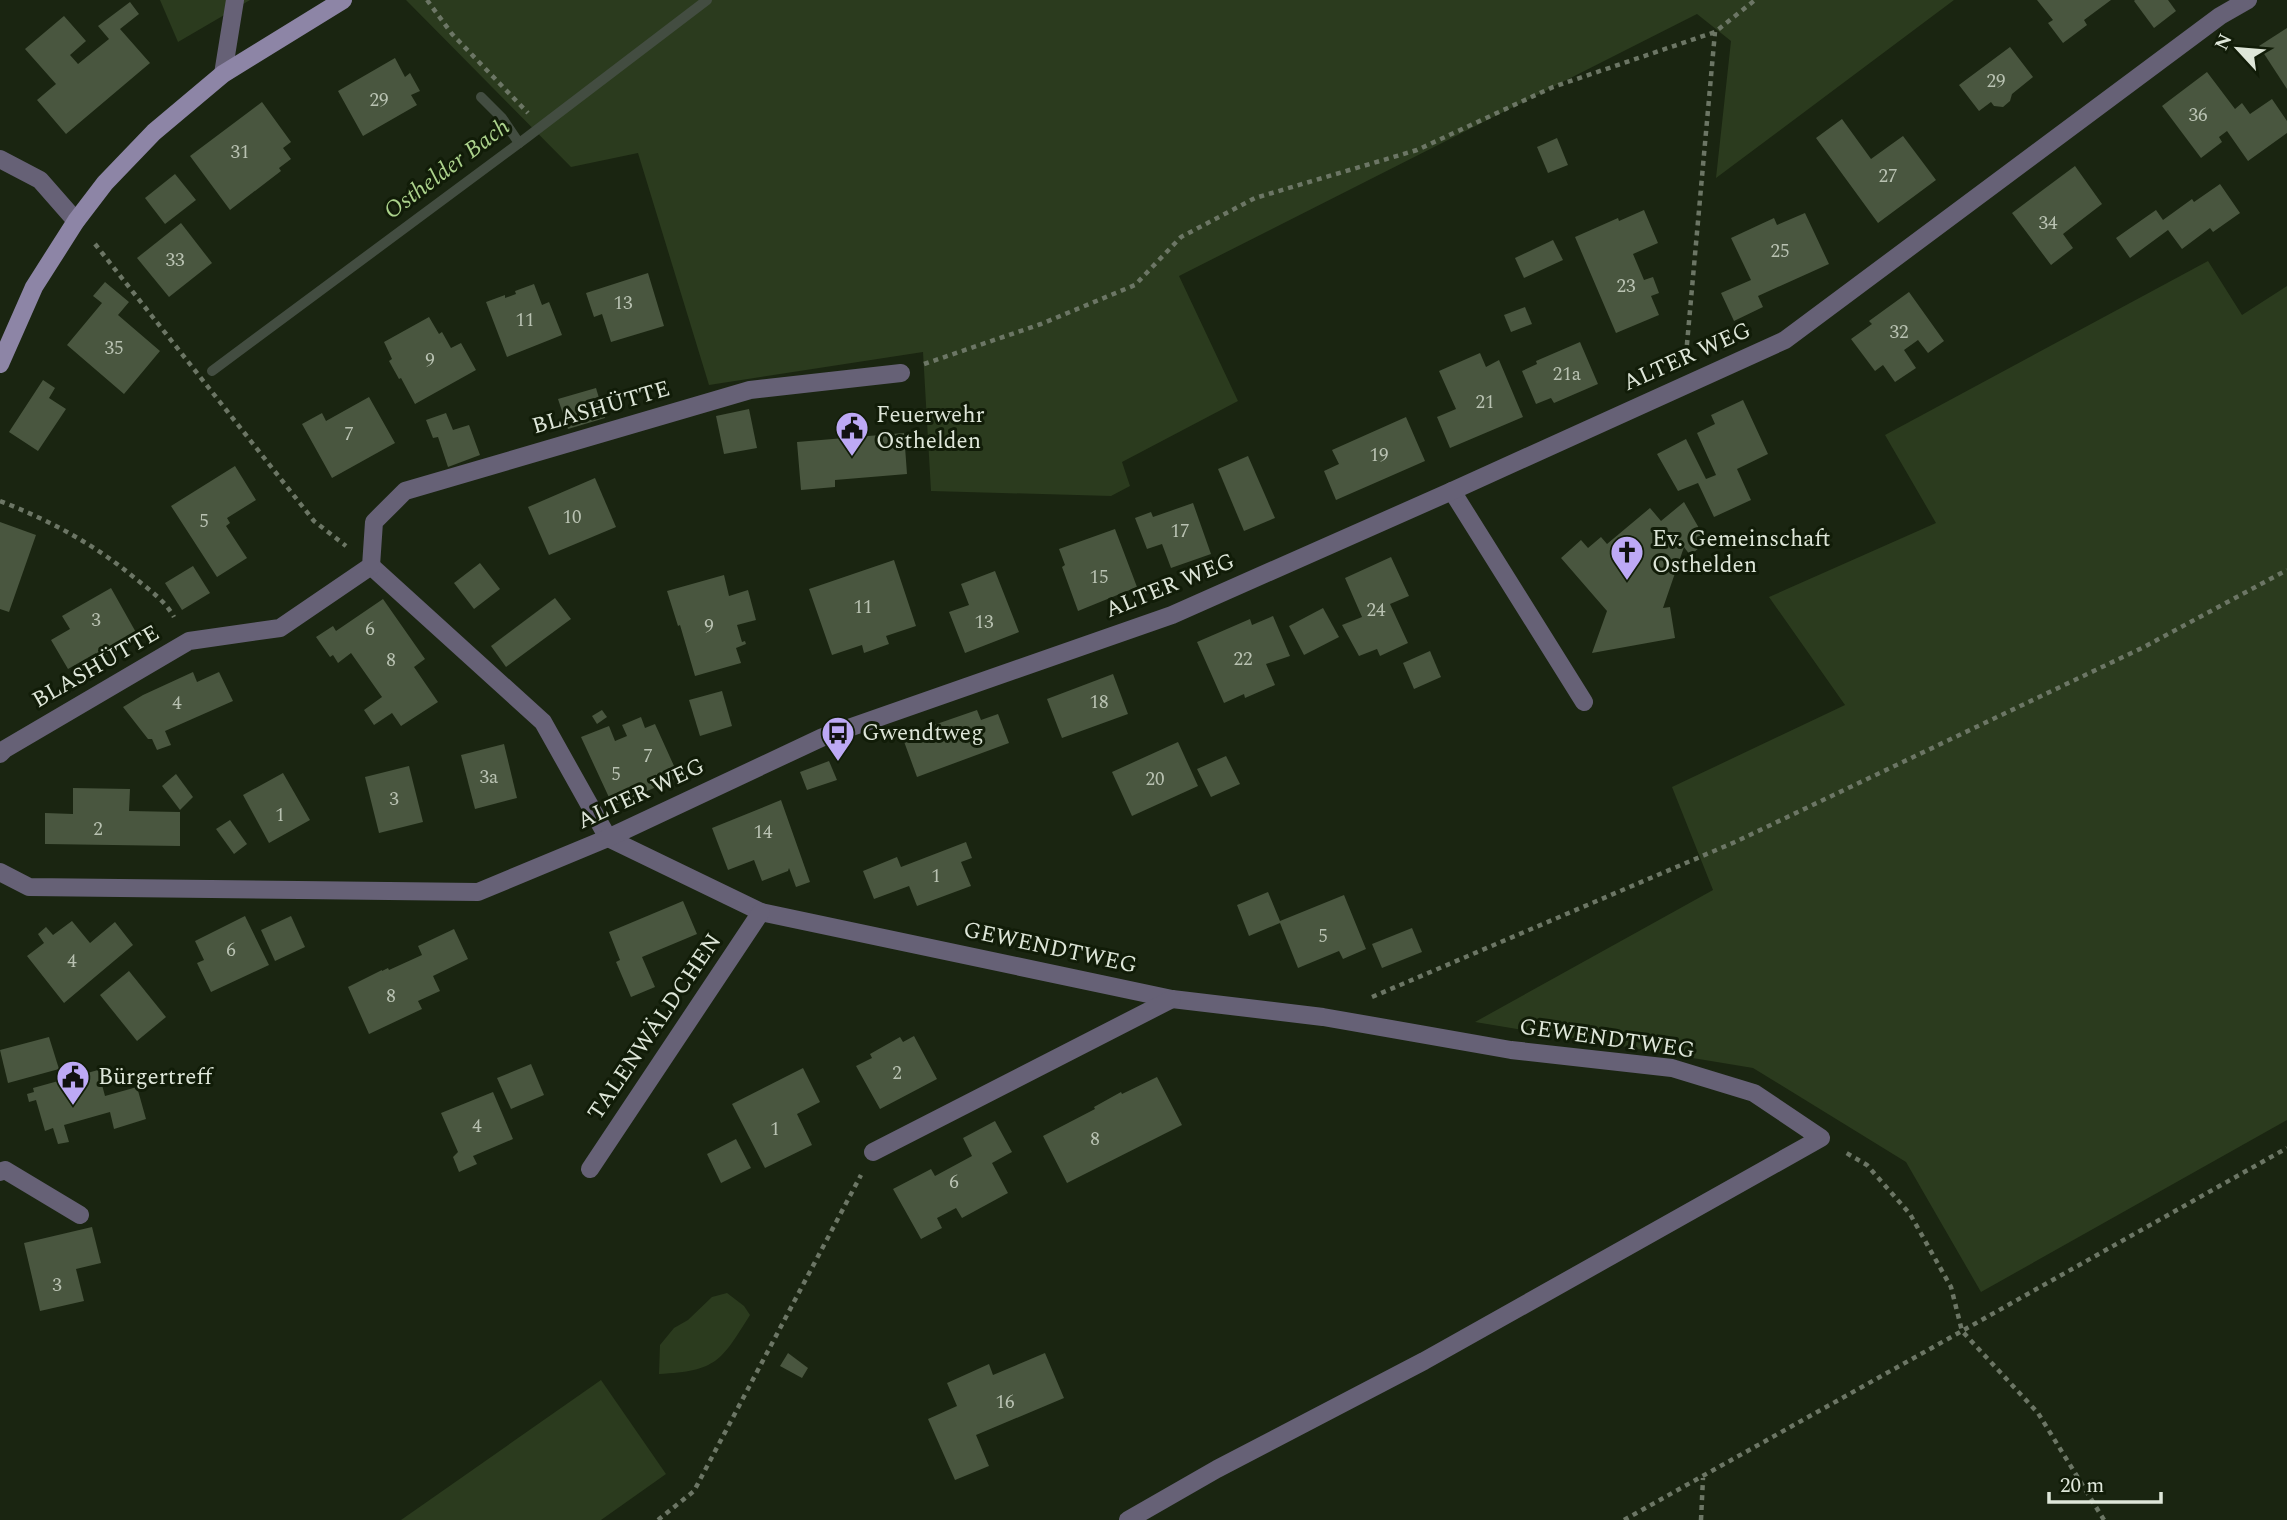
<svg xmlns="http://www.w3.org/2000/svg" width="2287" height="1520" viewBox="0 0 2287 1520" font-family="Spectral,serif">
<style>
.green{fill:#2b3b1e}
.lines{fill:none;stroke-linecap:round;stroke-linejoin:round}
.stream{stroke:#434d41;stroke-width:10}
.building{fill:#49563f}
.path{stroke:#6c7665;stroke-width:4.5;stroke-dasharray:5 5;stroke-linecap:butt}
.service{stroke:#666176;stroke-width:18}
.minor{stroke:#666176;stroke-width:18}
.secondary{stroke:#8d85a6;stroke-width:18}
.labels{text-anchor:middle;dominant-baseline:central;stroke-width:6;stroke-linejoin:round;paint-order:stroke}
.number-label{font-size:19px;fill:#b9c2b2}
.street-label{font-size:23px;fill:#dee6d9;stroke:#111c08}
.poi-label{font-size:23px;fill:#dee6d9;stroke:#111c08;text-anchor:start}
.water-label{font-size:24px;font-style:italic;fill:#acd38c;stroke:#111c08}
</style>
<rect width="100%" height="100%" fill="#1a2511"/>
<g class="green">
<polygon points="160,0 250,0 178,42"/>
<polygon points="406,0 1954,0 1716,178 1731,41 1697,14 1179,276 1238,401 1122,462 1130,486 1111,496 931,491 923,352 709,385 638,153 571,167"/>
<polygon points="2208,261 2242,315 2287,286 2287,1120 1981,1292 1906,1162 1753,1068 1475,1022 1713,890 1672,787 1845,705 1769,597 1936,523 1885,435"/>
<path d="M727,1293L744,1306L750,1315C721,1361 717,1371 659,1374L660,1345L674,1328L688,1320L712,1297Z"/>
<polygon points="601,1380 666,1474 601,1520 401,1520"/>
</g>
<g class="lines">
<g class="stream">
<polyline points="481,97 502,118 519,143"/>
<polyline points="212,371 526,138 707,0"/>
</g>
</g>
<g class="building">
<polygon points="2037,0 2111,0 2084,20 2087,25 2063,43 2048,23 2053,20"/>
<polygon points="2135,0 2168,0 2176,11 2154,28 2134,1"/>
<polygon points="130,2 139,14 120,29 150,63 66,134 37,100 56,84 25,49 64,16 86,41 70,55 78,64 109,39 98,26"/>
<polygon points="2287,28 2287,89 2259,46"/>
<polygon points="2010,47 2033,77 2012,94 2010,101 2003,107 1994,106 1991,102 1979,111 1959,85"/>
<polygon points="395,58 405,77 410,73 420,91 411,95 417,105 363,136 338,91"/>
<polygon points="2207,72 2235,109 2242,103 2250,114 2272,99 2287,121 2287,133 2248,161 2227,131 2219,137 2222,142 2201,158 2162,106"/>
<polygon points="262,102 291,142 283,148 291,159 279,168 281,171 230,210 190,156"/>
<polygon points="1842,119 1871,159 1903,136 1936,180 1878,223 1816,138"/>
<polygon points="1557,138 1568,165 1548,173 1537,147"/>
<polygon points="2075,166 2102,204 2063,234 2073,248 2051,265 2012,213"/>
<polygon points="175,174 196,200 165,224 145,198"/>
<polygon points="2220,184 2240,213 2213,232 2210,228 2182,249 2168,230 2130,258 2116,238 2156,210 2163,220 2192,199 2194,202"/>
<polygon points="1644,210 1658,243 1633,254 1644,280 1653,277 1659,293 1651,296 1659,315 1616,333 1575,237 1618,218 1619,221"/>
<polygon points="1805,213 1829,264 1758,296 1763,307 1734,321 1721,293 1751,280 1731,238 1774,218 1777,225"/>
<polygon points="181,223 212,263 169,297 137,258"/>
<polygon points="1553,240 1563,260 1524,278 1515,258"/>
<polygon points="648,273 664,326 611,342 602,314 594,317 586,293"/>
<polygon points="105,282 129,302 118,315 160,351 124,394 67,345 102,303 93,296"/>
<polygon points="534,284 542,305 549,302 562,335 507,357 486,302 505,295 505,298 516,294 515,291"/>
<polygon points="1909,292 1944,341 1928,353 1918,340 1904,350 1916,368 1895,382 1883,365 1875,371 1851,339 1872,324 1869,321"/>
<polygon points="1525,307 1532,324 1511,332 1504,315"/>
<polygon points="429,317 439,334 442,332 451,348 461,343 476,370 415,404 401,378 399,379 389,361 392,359 384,342"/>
<polygon points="1580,342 1598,384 1554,403 1551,398 1536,404 1522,371 1537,364 1536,361"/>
<polygon points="1480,353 1486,367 1499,360 1523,417 1450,448 1437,417 1456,409 1439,371"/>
<polygon points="43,380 55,388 49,398 66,409 38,451 9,432"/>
<polygon points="596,388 605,418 568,429 558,399"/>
<polygon points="369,397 395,443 332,478 302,424 322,413 326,421"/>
<polygon points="1743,400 1768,454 1737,469 1751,500 1714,517 1698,483 1678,491 1657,454 1686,439 1706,479 1716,475 1697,433 1715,424 1711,415"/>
<polygon points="749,409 757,448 724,454 716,416"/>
<polygon points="446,413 453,430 469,425 480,455 448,467 438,437 433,438 426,420"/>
<polygon points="1406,417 1425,461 1336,500 1324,471 1339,464 1332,450"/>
<polygon points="904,433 907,474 835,480 835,487 801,490 797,442"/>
<polygon points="1248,456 1275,518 1244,531 1218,469"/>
<polygon points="235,466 256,500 227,518 230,523 226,526 247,558 217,577 171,506"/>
<polygon points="595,478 616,527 549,555 528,507"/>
<polygon points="1684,502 1707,542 1690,555 1684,547 1663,608 1670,607 1675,638 1592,653 1607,611 1561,558 1581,540 1588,548 1601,537 1607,544 1650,508 1661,521"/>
<polygon points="1193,503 1211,554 1171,568 1162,544 1147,549 1135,518 1151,512 1153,517"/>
<polygon points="0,522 36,535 9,612 0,609"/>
<polygon points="1115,529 1137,587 1078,611 1062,567 1065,565 1059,549"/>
<polygon points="1391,557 1409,596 1390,604 1408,643 1380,656 1377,649 1359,656 1342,625 1362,617 1345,578"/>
<polygon points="894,560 916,626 886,636 889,644 864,653 862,645 832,655 809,589"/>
<polygon points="480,563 500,589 474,609 454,583"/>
<polygon points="193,566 210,593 182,610 165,583"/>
<polygon points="995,571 1019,632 965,653 949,612 969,605 961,584"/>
<polygon points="724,575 729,596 748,590 756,620 737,625 742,642 745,641 746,644 736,648 741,663 695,676 680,625 678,626 667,591"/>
<polygon points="111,588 138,636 99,659 96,653 68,669 51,640 70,629 62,616"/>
<polygon points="555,598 571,619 506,667 491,646"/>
<polygon points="383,599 425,659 414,667 438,702 401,726 392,713 374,725 364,710 382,697 351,653 338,663 333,655 330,657 316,637 333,626 336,631"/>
<polygon points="1323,608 1339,637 1304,655 1289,626"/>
<polygon points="1273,616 1290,656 1266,664 1275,685 1245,698 1244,694 1224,703 1197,642 1250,619 1252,625"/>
<polygon points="1430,651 1441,677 1414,689 1403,663"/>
<polygon points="193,672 197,682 219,672 233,701 165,731 171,745 157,750 152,739 148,739 123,707 143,695"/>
<polygon points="1113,674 1128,714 1062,738 1047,699"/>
<polygon points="722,691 732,726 700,736 689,700"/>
<polygon points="602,710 607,717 597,724 592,716"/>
<polygon points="977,710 981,720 998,714 1009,743 917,777 902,736"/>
<polygon points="641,717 645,728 655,724 679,777 613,806 581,737 609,726 615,741 627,736 622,725"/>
<polygon points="1178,742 1198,786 1132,816 1112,772"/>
<polygon points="504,744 517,798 475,809 461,755"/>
<polygon points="1226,756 1240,784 1211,797 1197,769"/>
<polygon points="829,761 837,780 807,790 800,772"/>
<polygon points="409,766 423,822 379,833 365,777"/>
<polygon points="283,773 310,820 269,843 243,795"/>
<polygon points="176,774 193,797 180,810 162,786"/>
<polygon points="73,788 130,789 129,811 180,812 180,846 45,844 45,813 73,814"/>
<polygon points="781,800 810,882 796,887 789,868 788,871 762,881 754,860 728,870 712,828"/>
<polygon points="230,820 247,844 234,854 216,829"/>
<polygon points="966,842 972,858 961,862 971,886 917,906 909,886 874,899 863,871 897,857 901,867"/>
<polygon points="1268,892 1280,921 1344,895 1366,949 1343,959 1339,951 1298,968 1280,923 1249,936 1237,905"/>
<polygon points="683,901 697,934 642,957 655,987 631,997 616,962 620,960 609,932"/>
<polygon points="245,916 269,965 211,992 197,963 204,960 195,941"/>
<polygon points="291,916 305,947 275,961 261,930"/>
<polygon points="72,921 90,943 115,922 133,945 64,1003 27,956 44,943 38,934 46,927 53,935"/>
<polygon points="1412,928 1422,952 1382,968 1372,944"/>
<polygon points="454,929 468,959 433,976 440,991 418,1001 422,1009 369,1034 348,987 382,970 382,971 388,968 389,970 422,955 418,946"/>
<polygon points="129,971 166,1017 137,1041 100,995"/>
<polygon points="914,1036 937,1079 880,1109 856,1066 872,1058 870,1054 900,1037 903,1042"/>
<polygon points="49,1037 59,1069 8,1083 0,1050"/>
<polygon points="531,1064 544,1095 511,1109 497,1078"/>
<polygon points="803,1068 820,1102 797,1114 812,1145 765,1168 732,1104"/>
<polygon points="98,1070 105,1096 137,1087 146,1119 114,1129 110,1112 64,1125 69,1142 58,1144 53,1128 45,1131 36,1100 29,1102 27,1094 34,1092 33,1088"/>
<polygon points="1157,1077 1182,1125 1067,1183 1043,1136 1095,1109 1094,1107 1121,1092 1122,1094"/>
<polygon points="493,1092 513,1139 473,1156 477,1164 459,1172 453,1157 458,1152 441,1113"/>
<polygon points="995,1121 1012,1152 992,1163 1008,1193 962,1218 956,1208 937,1218 942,1228 921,1239 893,1189 931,1169 935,1176 972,1156 963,1138"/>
<polygon points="736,1139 751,1168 721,1183 707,1154"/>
<polygon points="92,1227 101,1263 76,1269 84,1301 40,1311 24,1243"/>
<polygon points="788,1353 808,1368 802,1378 780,1366"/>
<polygon points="1045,1353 1064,1398 976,1435 989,1466 955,1480 928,1419 957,1406 947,1383 989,1364 993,1375"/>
</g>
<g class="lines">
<g class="path">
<polyline points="427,0 452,34 528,113"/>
<polyline points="95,244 314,521 346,546"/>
<polyline points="1686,355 1715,32"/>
<polyline points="924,364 1041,324 1135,285 1181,237 1255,198 1417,150 1553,87 1715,32 1755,0"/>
<path d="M0,501C51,521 94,544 136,579C151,591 165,601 174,617"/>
<polyline points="1372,997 1735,842 2144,647 2287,570"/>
<polyline points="658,1520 694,1491 861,1175"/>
<polyline points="1624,1520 1962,1331 1951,1287 1910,1214 1867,1165 1843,1151"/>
<polyline points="1701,1520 1703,1478"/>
<polyline points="2104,1520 2038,1413 1962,1331 2287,1148"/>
</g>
<g class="service">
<polyline points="1452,491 1584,702"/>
<polyline points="0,1172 5,1170 80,1215"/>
</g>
<g class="minor">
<polyline points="223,74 235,0"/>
<polyline points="0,159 40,180 76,221"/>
<polyline points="371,566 543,722 608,838 761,912 1172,999 1323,1017 1511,1050 1672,1068 1754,1093 1821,1138 1424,1361 1217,1469 1128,1520"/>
<polyline points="0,754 5,749 189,641 280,628 371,566 374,522 405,491 750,390 901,373"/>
<polyline points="0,872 29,887 478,892 608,838 823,737 1172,615 1452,491 1785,340 2220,16 2248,0"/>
<polyline points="873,1152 1172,999"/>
<polyline points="590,1169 761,912"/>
</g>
<polyline class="secondary" points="0,364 34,287 76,221 105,183 154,132 223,74 343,0"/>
</g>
<defs>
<symbol id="civic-pin" viewBox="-11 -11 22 30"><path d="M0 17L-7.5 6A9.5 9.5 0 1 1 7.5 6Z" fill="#bda9f5" stroke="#111c08"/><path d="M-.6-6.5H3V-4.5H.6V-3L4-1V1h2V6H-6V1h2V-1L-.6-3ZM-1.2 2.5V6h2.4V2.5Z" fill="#111"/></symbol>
<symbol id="church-pin" viewBox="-11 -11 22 30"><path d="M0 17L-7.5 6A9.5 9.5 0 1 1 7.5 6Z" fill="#bda9f5" stroke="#111c08"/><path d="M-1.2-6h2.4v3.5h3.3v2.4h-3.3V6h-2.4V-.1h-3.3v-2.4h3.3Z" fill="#111"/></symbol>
<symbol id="bus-pin" viewBox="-11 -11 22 30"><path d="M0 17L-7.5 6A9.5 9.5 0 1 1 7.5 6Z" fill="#bda9f5" stroke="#111c08"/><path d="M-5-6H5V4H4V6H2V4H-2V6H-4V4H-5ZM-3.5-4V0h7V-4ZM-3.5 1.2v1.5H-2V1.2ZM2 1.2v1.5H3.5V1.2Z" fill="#111"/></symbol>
</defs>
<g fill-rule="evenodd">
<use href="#civic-pin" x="833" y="409" width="38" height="52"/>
<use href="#church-pin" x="1608" y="533" width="38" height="52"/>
<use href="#bus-pin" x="819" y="714" width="38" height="52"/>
<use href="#civic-pin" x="54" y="1058" width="38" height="52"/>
</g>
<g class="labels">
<g class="number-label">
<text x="1996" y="81">29</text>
<text x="379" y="100">29</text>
<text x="2198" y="115">36</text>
<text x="240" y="152">31</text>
<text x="1888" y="176">27</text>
<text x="2048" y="223">34</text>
<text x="1780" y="251">25</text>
<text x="175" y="260">33</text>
<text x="1626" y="286">23</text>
<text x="623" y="303">13</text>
<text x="525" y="320">11</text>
<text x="1899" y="332">32</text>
<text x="114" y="348">35</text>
<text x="430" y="360">9</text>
<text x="1567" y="374">21a</text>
<text x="1485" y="402">21</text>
<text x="349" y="434">7</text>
<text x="1379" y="455">19</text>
<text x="572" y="517">10</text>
<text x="204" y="521">5</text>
<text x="1180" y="531">17</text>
<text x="1099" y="577">15</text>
<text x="863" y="607">11</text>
<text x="1376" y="610">24</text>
<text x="96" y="620">3</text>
<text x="984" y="622">13</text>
<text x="709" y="626">9</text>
<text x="370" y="629">6</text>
<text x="1243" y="659">22</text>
<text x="391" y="660">8</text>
<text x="1099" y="702">18</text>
<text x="177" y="703">4</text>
<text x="648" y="756">7</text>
<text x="616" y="774">5</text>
<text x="489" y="777">3a</text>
<text x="1155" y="779">20</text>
<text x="394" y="799">3</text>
<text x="280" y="815">1</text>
<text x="98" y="829">2</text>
<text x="763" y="832">14</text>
<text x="936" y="876">1</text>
<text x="1323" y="936">5</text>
<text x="231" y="950">6</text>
<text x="72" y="961">4</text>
<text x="391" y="996">8</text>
<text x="897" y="1073">2</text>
<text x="477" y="1126">4</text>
<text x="775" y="1129">1</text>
<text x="1095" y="1139">8</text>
<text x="954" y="1182">6</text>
<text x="57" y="1285">3</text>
<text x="1005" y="1402">16</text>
</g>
<g class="street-label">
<text transform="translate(1687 357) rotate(-24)">ALTER WEG</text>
<text transform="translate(601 408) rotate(-16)">BLASHÜTTE</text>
<text transform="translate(1170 586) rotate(-22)">ALTER WEG</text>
<text transform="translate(96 667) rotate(-30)">BLASHÜTTE</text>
<text transform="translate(641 794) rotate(-25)">ALTER WEG</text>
<text transform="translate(1050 948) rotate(12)">GEWENDTWEG</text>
<text transform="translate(655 1027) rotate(-56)">TALENWÄLDCHEN</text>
<text transform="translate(1607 1039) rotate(8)">GEWENDTWEG</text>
</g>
<g class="poi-label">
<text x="876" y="415">Feuerwehr<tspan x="876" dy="26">Osthelden</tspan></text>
<text x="1652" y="539">Ev. Gemeinschaft<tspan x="1652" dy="26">Osthelden</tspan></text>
<text x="862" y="733">Gwendtweg</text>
<text x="98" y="1077">Bürgertreff</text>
</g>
<g class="water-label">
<text transform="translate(447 169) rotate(-37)">Osthelder Bach</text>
</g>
</g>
<g transform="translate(2238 49) rotate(296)" stroke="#111c08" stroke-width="5" paint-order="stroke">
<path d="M0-5L12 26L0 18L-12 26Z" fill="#dee6d9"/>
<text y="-10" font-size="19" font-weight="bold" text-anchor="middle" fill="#dee6d9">N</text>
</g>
<path d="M2049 1492v10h112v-10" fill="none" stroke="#dee6d9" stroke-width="3.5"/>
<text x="2060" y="1492" font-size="21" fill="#dee6d9" stroke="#111c08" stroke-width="5" paint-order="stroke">20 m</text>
</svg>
